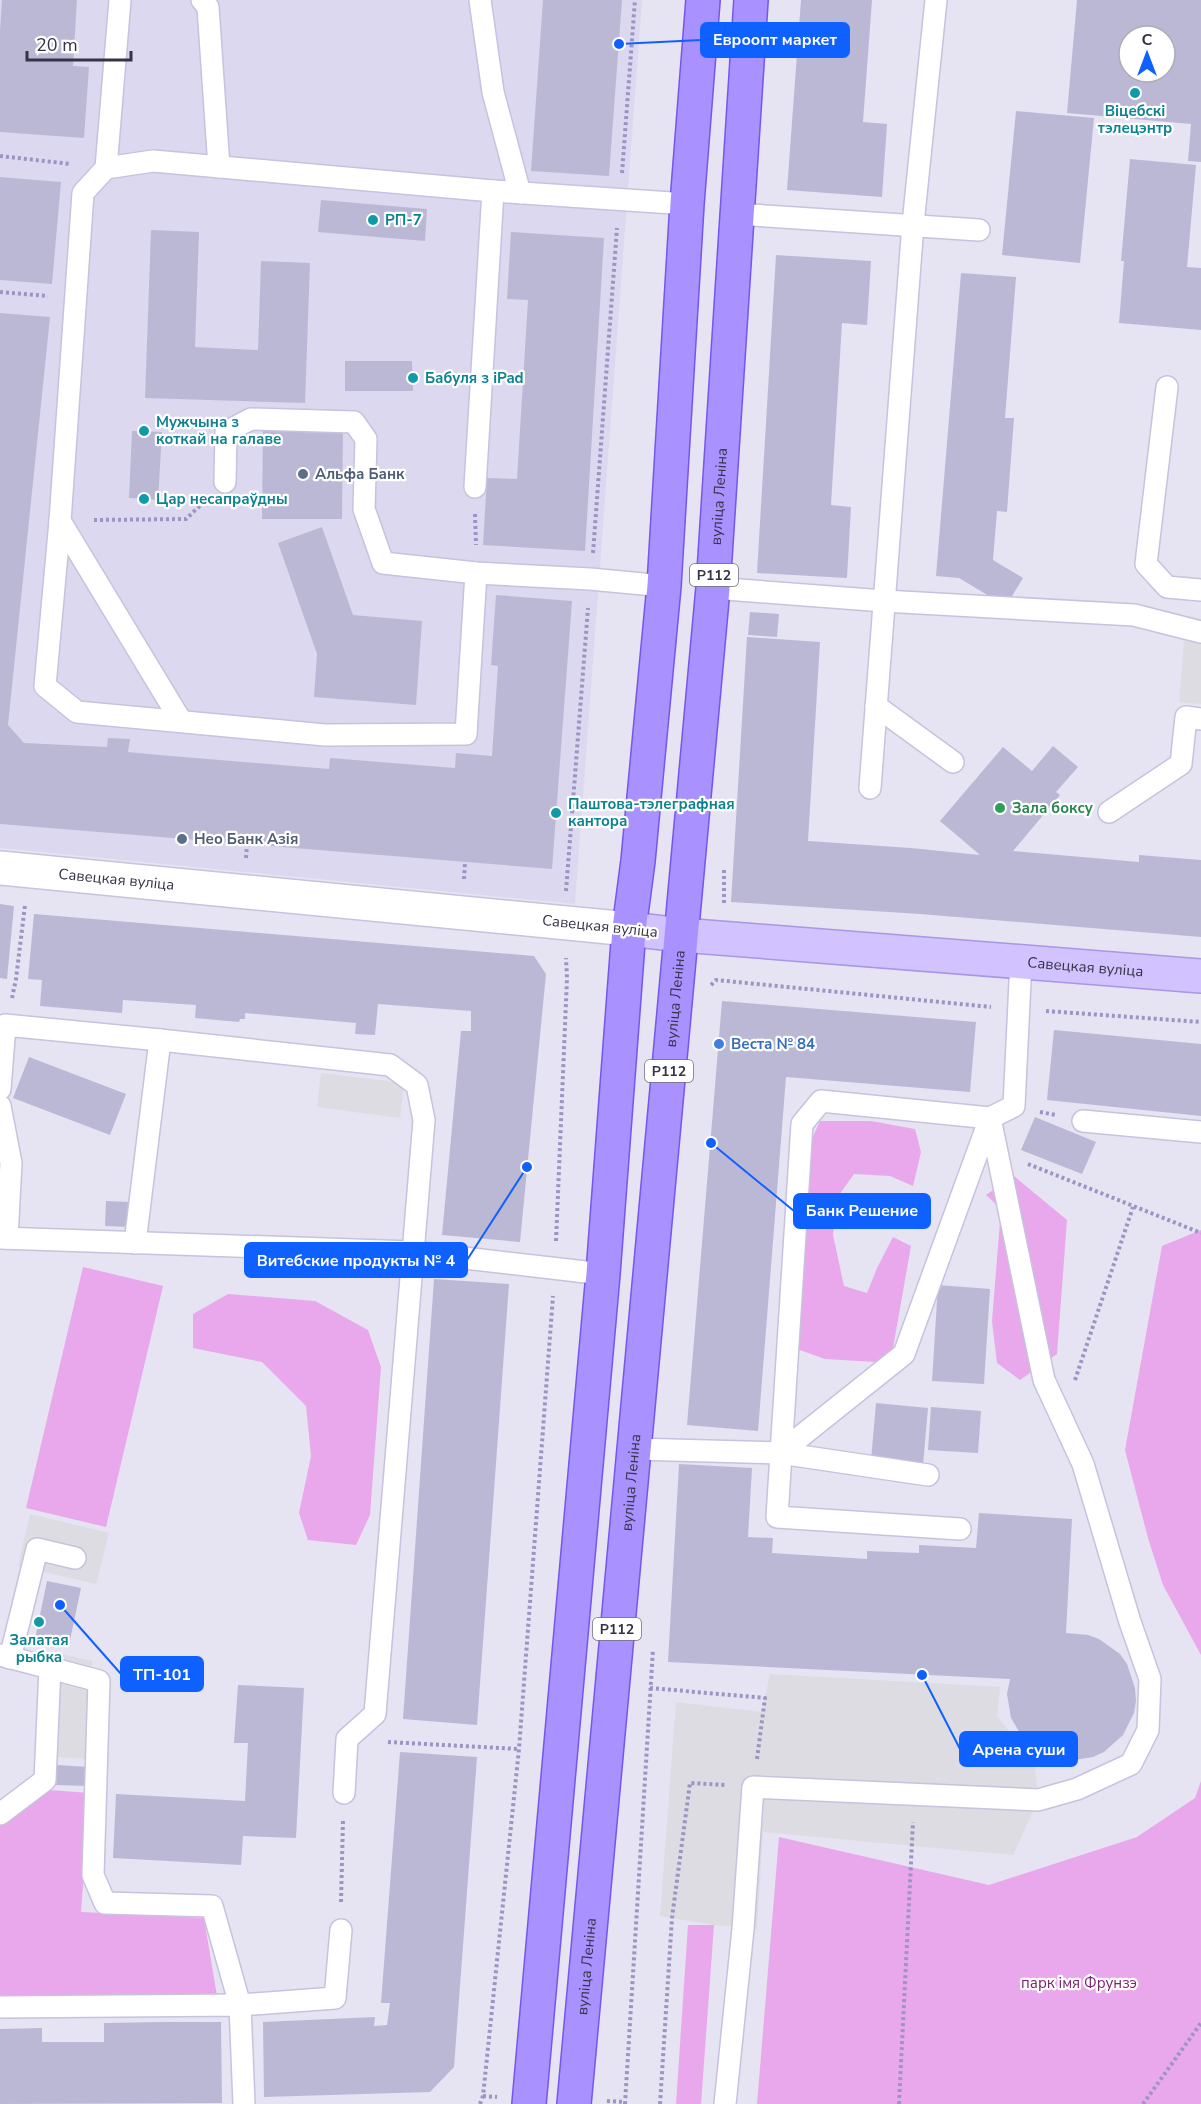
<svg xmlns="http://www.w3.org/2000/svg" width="1201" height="2104" viewBox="0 0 1201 2104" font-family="'Nunito Sans',sans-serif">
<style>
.residential{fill:#dcd8ef}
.green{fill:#e9a8ec}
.parking{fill:#dddce3}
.building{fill:#bbb8d6;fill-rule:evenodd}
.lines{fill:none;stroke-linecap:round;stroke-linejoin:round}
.lane-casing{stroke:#c7c2de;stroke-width:24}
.street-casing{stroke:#c7c2de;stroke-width:36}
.secondary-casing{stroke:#a996e4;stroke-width:36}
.primary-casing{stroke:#7656ee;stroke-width:36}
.path{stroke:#9c95c3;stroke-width:4;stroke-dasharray:3 3;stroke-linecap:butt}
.lane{stroke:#fff;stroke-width:21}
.street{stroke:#fff;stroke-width:33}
.secondary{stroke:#d2c2ff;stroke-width:33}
.primary{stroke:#a991ff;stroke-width:33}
.culture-dot{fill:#0f9aa8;stroke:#fff;stroke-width:2}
.service-dot{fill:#5c6f8a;stroke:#fff;stroke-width:2}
.leisure-dot{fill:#2e9e5b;stroke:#fff;stroke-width:2}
.shop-dot{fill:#3f7fe0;stroke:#fff;stroke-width:2}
.labels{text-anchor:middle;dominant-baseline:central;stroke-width:4.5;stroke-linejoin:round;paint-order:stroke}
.shield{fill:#fff;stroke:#72707e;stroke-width:1.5}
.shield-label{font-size:14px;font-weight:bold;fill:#353346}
.culture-label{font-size:15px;font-weight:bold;fill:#0d838f;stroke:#fff;text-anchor:start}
.service-label{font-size:15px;font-weight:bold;fill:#4e5e75;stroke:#fff;text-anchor:start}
.street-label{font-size:15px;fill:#353346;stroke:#fff}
.leisure-label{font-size:15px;font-weight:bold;fill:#27864d;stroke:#fff;text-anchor:start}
.shop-label{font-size:15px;font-weight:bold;fill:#366cbe;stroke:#fff;text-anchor:start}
.park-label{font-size:15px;fill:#7c2171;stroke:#fff}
.leader{fill:none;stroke:#0f61ff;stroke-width:2}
.callout-dot{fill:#0f61ff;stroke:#fff;stroke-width:2}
.callout{fill:#0f61ff;stroke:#0f61ff;stroke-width:2}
.callout-label{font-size:16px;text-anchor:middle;font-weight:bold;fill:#fff}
</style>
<rect width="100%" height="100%" fill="#e6e3f3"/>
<polygon class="residential" points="0,0 642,0 575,904 0,848"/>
<g class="green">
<polygon points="820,1121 871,1121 915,1129 921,1152 913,1186 890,1176 854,1174 837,1198 833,1235 844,1286 867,1293 877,1268 893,1237 911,1246 893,1348 875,1362 825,1359 794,1348 810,1143"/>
<polygon points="1014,1176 1067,1220 1057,1354 1020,1380 997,1363 992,1321 1001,1209 986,1195"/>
<polygon points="1201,1230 1201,1655 1163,1585 1148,1538 1125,1450 1162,1246"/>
<polygon points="83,1267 163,1286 106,1527 26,1508"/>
<polygon points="228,1294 315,1301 368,1330 381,1367 370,1515 356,1545 308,1540 299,1513 311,1456 306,1406 262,1362 193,1348 193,1314"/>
<polygon points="1201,1781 1201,2104 757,2104 779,1837 989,1885 1137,1837 1195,1798"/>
<polygon points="49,1790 90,1793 81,1912 204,1918 217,1996 0,1999 0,1824"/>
<polygon points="688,1925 714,1925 701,2104 676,2104"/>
</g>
<g class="parking">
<polygon points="1184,641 1201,642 1201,704 1179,702"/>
<polygon points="321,1073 404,1083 400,1118 317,1107"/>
<polygon points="30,1514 109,1533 96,1584 18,1566"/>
<polygon points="58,1653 92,1661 89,1759 54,1757"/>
<polygon points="770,1674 1000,1687 997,1716 1035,1764 1038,1800 1013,1855 763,1832 757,1929 714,1925 660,1916 676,1702 762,1712"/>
</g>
<g class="building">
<polygon points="2,0 77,0 73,66 89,67 84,138 0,132 0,31"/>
<polygon points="543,0 622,0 609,176 531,171"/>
<polygon points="801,0 872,0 863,122 887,124 882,197 787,190"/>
<path d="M1077,0H1201V162L1188,161L1191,124L1067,113ZM1129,36H1165V72H1129Z"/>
<polygon points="1016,111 1094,118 1080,263 1002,255"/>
<polygon points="1130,159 1196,165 1187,267 1201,268 1201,330 1119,323 1124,261 1121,261"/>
<polygon points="0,177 61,182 52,284 0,280"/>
<polygon points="321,200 427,209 425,241 318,232"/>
<polygon points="151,230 199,232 195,347 258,350 261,261 310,263 305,403 145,398"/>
<polygon points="511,232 604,238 585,551 483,545 487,478 517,479 528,300 507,299"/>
<polygon points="776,255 871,261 867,325 842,323 831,505 851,507 847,578 757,573"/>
<polygon points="961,273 1016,277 1005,418 1014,418 1007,512 997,511 993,560 1023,578 1006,606 959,578 936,576"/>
<polygon points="0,313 50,317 8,725 24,743 107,747 108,738 130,739 128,752 159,755 329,769 330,758 455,768 456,753 492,756 498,666 491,665 496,595 572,601 552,869 0,824"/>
<polygon points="345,361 412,361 413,391 345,391"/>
<polygon points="263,428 343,429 342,519 262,519"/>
<polygon points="132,431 162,432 158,500 129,498"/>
<polygon points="322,527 353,615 422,621 416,705 314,697 317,654 278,543"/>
<polygon points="750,612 779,614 777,637 748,635"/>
<polygon points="747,637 820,642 808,841 911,848 980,855 940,821 1003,747 1032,771 1053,746 1078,767 1056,792 1060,795 1013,851 1139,862 1139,855 1201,860 1201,937 920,914 731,902"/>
<polygon points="0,904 14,906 7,979 0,978"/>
<polygon points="34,914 534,956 546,974 520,1242 442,1235 461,1031 471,1031 471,1011 378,1004 375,1035 355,1034 356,1023 245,1013 245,1019 240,1019 239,1022 195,1018 196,1005 123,1000 122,1013 40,1006 42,980 28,979"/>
<polygon points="722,1001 976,1022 970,1092 786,1077 758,1431 687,1425"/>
<polygon points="1054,1030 1201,1044 1201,1116 1047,1100"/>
<polygon points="29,1057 126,1094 110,1135 13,1098"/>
<polygon points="1035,1117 1096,1142 1082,1174 1021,1150"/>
<polygon points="106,1201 130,1202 129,1227 105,1226"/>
<polygon points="434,1279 509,1284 477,1725 403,1719"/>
<polygon points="938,1285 990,1289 984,1384 932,1381"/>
<polygon points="876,1403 928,1408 923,1465 871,1461"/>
<polygon points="931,1407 981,1411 978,1453 928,1450"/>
<polygon points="679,1464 752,1468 748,1537 773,1538 772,1553 867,1559 867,1551 919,1553 919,1545 976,1548 979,1513 1072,1519 1066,1633 1088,1635 1099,1639 1120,1654 1127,1664 1135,1688 1136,1701 1134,1713 1123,1735 1104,1752 1093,1757 1068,1761 1044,1755 1024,1740 1011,1718 1007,1694 1010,1679 668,1662"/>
<polygon points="47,1581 81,1588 69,1645 35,1639"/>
<polygon points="238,1685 304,1688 296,1838 243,1836 241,1865 113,1858 116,1794 245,1801 248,1743 234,1743"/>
<polygon points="400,1752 477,1757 454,2067 430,2092 264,2097 263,2022 375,2017 374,2026 387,2025 390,2003 381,2003"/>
<polygon points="57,1765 89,1767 88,1786 56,1785"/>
<polygon points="165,2022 221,2022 222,2103 0,2104 0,2029 42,2028 42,2042 104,2042 104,2023"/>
</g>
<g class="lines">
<defs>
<g id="lane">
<polyline points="202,0 208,7 219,167"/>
<polyline points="480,0 493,92 520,193"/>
<polyline points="106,168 120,0"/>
<polyline points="736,214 979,230"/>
<polyline points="1167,387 1146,564 1167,587 1201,590"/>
<polyline points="225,482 226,432 251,419 354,422 366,439 364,509 383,563 476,573 590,579 664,586"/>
<polyline points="475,487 493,191"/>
<polyline points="60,521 181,721"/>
<polyline points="476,573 466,734 325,735 77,712 45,686 60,521 83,193 106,168 153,161 493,191 687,204"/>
<polyline points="713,588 884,601 1134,615 1201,632"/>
<polyline points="876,706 953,762"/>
<polyline points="870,788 913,224 936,0"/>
<polyline points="1109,812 1181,764 1186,717 1201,719"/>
<polyline points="0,1089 5,1025 160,1040 390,1065 417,1085 424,1120 375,1714 347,1739 344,1793"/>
<polyline points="0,1106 11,1163 7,1238"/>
<polyline points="1083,1121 1201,1132"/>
<polyline points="0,1238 413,1252 603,1274"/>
<polyline points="135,1243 160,1040"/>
<polyline points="634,1449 780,1453 928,1475"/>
<polyline points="780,1453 904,1354 990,1118 821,1101 802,1124 777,1517 960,1529"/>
<polyline points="0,1655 50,1668 45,1780 0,1814"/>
<polyline points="10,1658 37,1549 75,1558"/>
<polyline points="50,1668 99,1681 93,1875 105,1903 212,1906 240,2005 335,1998 341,1930"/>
<polyline points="0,2007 240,2005 244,2104"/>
<polyline points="725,2104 743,1929 753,1787 1038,1800 1077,1789 1131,1764 1148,1730 1150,1679 1130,1622 1083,1464 1044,1380 990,1118 1014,1106 1021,961"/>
</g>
<g id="street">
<path id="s1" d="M0,868L629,929"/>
</g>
<g id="secondary">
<path id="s2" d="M629,929L681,935L1201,976"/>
</g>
<g id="primary">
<polyline points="529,2104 603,1274 629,929 638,861 664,586 687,204 703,0"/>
<path id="s3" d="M574,2104L713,588L751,0"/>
</g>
</defs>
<use href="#lane" class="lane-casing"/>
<use href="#street" class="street-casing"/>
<use href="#secondary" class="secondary-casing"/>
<use href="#primary" class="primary-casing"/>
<g class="path">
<polyline points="0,156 71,164"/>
<polyline points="622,173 635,0"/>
<polyline points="0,292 48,296"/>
<polyline points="475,514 476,545"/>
<polyline points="94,520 186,519 205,501"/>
<polyline points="593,553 617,228"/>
<polyline points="246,858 247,844"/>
<polyline points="464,879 465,863"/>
<polyline points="566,891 588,608"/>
<polyline points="724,903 724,869"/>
<polyline points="711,985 716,980 991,1007"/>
<polyline points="12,998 16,979 25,905"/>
<polyline points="1046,1011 1201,1022"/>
<polyline points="1040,1112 1056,1115"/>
<polyline points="1028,1164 1201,1233"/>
<polyline points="556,1241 567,978 566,958"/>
<polyline points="1075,1380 1133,1207"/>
<polyline points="650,1688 765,1698 757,1759"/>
<polyline points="388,1742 519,1749"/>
<polyline points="341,1902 343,1820"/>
<polyline points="483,2096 497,2097"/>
<polyline points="607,2101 625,2102"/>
<polyline points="480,2104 483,2096 519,1749 553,1296"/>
<polyline points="625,2104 653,1649"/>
<polyline points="660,2104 672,1918 690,1783 726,1785"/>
<polyline points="899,2104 913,1822"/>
<polyline points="1143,2104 1201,2023"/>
</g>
<use href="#lane" class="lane"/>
<use href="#street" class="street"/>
<use href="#secondary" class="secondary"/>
<use href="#primary" class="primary"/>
</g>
<g class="culture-dot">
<circle cx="1135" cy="93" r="6"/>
<circle cx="373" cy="220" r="6"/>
<circle cx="413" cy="378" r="6"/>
<circle cx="144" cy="431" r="6"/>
<circle cx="144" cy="499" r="6"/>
<circle cx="556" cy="813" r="6"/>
<circle cx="39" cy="1622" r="6"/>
</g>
<g class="service-dot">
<circle cx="303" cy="474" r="6"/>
<circle cx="182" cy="839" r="6"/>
</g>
<circle class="leisure-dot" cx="1000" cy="808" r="6"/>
<circle class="shop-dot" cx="719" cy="1044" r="6"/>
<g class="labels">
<g class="shield">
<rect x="690" y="564" width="48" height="22" rx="4.5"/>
<rect x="645" y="1060" width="48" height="22" rx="4.5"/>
<rect x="593" y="1618" width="48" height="22" rx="4.5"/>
</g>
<g class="shield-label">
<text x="714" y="575">Р112</text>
<text x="669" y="1071">Р112</text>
<text x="617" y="1629">Р112</text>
</g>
<g class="culture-label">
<text x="1135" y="111" text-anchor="middle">Віцебскі<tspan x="1135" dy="17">тэлецэнтр</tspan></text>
<text x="385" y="220">РП-7</text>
<text x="425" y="378">Бабуля з iPad</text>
<text x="156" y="422">Мужчына з<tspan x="156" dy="17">коткай на галаве</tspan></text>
<text x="156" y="499">Цар несапраўдны</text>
<text x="568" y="804">Паштова-тэлеграфная<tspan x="568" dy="17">кантора</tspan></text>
<text x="39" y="1640" text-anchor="middle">Залатая<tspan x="39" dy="17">рыбка</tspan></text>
</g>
<g class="service-label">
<text x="315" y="474">Альфа Банк</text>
<text x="194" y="839">Нео Банк Азія</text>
</g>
<g class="street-label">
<text stroke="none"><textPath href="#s3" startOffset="1614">вуліца Леніна</textPath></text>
<text stroke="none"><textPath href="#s1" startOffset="117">Савецкая вуліца</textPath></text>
<text transform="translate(600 926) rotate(6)">Савецкая вуліца</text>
<text stroke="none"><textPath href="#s2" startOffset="458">Савецкая вуліца</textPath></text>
<text stroke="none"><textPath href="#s3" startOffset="1110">вуліца Леніна</textPath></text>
<text stroke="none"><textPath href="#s3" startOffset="624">вуліца Леніна</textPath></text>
<text stroke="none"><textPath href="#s3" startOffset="138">вуліца Леніна</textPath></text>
</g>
<g class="leisure-label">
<text x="1012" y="808">Зала боксу</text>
</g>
<g class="shop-label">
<text x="731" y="1044">Веста № 84</text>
</g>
<g class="park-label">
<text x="1079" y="1983">парк імя Фрунзэ</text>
</g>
</g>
<path class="leader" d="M619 44L701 40M711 1143L794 1211M527 1167L467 1260M60 1605L121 1674M922 1675L960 1749"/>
<g class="callout-dot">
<circle cx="619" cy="44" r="6"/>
<circle cx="711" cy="1143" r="6"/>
<circle cx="527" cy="1167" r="6"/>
<circle cx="60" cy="1605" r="6"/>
<circle cx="922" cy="1675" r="6"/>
</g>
<g class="callout">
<rect x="701" y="23" width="148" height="34" rx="6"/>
<rect x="794" y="1194" width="136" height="34" rx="6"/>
<rect x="245" y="1243" width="222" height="34" rx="6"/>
<rect x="121" y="1657" width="82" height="34" rx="6"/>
<rect x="960" y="1732" width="117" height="34" rx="6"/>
</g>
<g class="callout-label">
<text x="775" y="45">Евроопт маркет</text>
<text x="862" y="1216">Банк Решение</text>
<text x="356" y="1266">Витебские продукты № 4</text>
<text x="162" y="1680">ТП-101</text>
<text x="1019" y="1755">Арена суши</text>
</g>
<g transform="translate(1147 54)"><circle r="28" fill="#ffffff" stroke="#aeadb5" stroke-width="1.5"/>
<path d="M0-4.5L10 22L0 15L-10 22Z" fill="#0f61ff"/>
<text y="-9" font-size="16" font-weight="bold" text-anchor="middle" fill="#353346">С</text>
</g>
<path d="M27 51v9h104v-9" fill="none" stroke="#353346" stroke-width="3"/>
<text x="36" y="51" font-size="18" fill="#353346" stroke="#ffffff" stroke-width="4.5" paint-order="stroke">20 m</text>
</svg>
